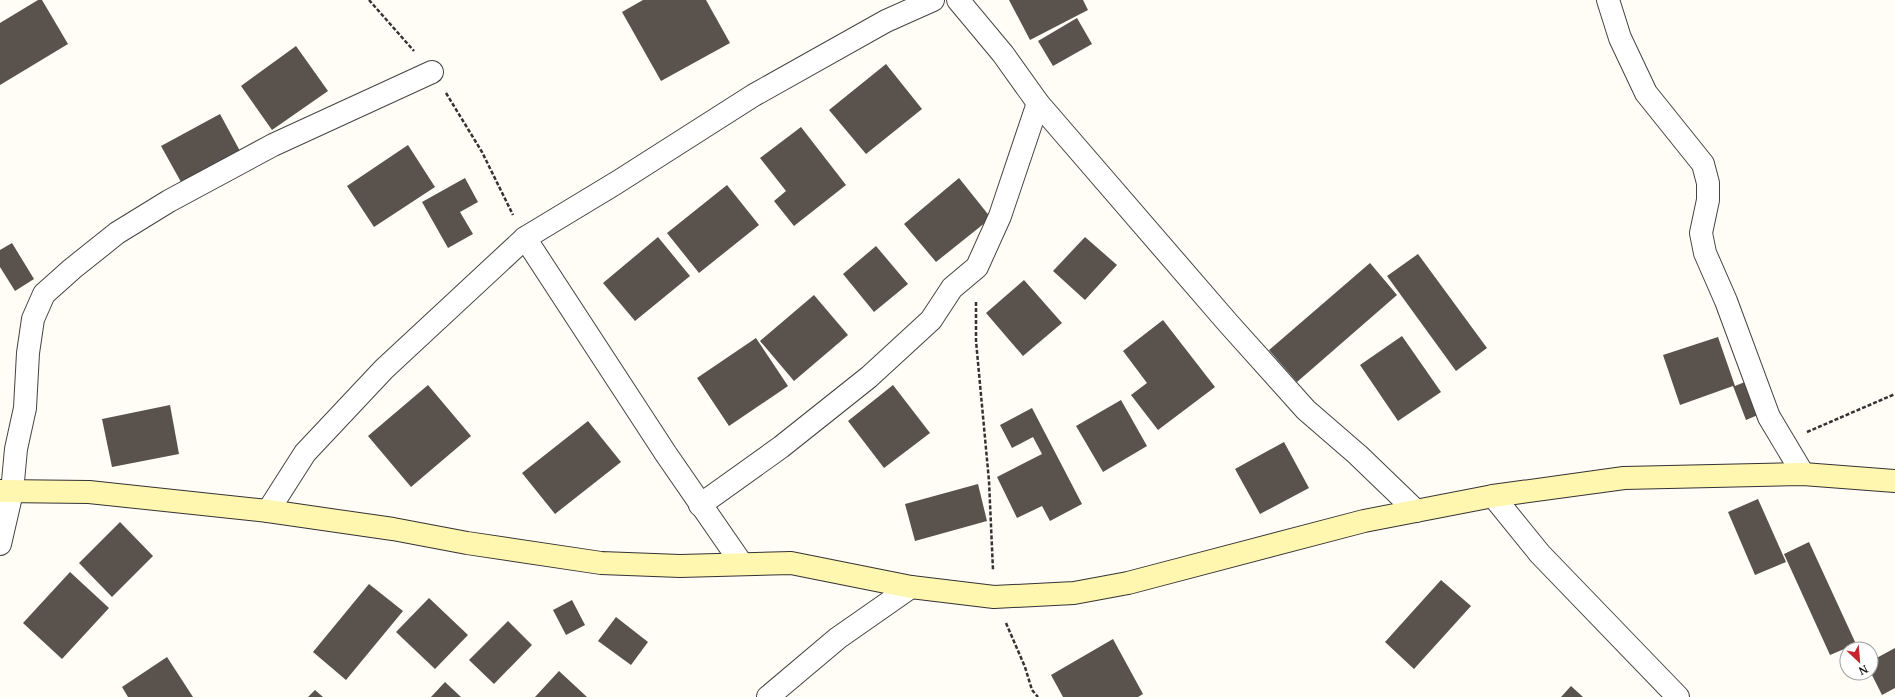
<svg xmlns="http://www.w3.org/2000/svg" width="1895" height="697" viewBox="0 0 1895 697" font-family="'Noto Serif',serif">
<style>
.building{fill:#5a524d}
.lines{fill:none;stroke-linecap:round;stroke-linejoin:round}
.street-casing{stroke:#444;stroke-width:24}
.secondary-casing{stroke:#333;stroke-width:24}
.path{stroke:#333;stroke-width:2.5;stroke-dasharray:4 2;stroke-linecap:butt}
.street{stroke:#fff;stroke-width:22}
.secondary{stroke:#fff6b0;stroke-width:22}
</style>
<rect width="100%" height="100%" fill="#fffdf5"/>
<g class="building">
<polygon points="38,0 42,0 68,44 0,85 0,23"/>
<polygon points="643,0 706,0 730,43 661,81 622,12"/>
<polygon points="1009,0 1083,0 1088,10 1030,40"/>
<polygon points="1077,18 1092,44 1053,66 1038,41"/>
<polygon points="296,46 328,91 272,130 241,86"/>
<polygon points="886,64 922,109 866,154 829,110"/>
<polygon points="220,114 240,151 181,182 161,146"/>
<polygon points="801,127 846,185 794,226 774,201 786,191 760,158"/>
<polygon points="408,145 435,187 374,227 347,186"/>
<polygon points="465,178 478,202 460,212 473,234 448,248 422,202"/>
<polygon points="959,178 991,218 936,262 904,224"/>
<polygon points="727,185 759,225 699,273 667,233"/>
<polygon points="658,237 690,276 635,321 603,283"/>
<polygon points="1085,237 1117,265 1085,300 1053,271"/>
<polygon points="12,243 34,279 15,291 0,267 0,250"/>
<polygon points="876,246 908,284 874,312 843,274"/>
<polygon points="1418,254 1487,348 1456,371 1387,276"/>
<polygon points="1370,263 1397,295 1297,382 1269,350"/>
<polygon points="1024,280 1062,323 1023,356 986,313"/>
<polygon points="814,295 848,335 794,381 760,341"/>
<polygon points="1163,320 1215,387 1158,430 1131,395 1147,383 1123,351"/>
<polygon points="1402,336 1441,392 1398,421 1360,365"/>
<polygon points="1718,337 1735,386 1752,379 1765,412 1746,420 1733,386 1680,405 1663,355"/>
<polygon points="756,338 788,386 729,426 697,378"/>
<polygon points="428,385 471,436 411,487 368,436"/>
<polygon points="893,385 930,433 884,468 848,421"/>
<polygon points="1121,400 1147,446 1103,472 1076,426"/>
<polygon points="170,405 179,454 112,467 102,419"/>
<polygon points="1032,408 1082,504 1050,521 1042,506 1017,518 997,477 1042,454 1033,437 1012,448 1000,425"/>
<polygon points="588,421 621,462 555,514 522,473"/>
<polygon points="1284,442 1309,488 1260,514 1235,469"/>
<polygon points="978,484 987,521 915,541 905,504"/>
<polygon points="1758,499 1786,562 1755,575 1728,512"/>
<polygon points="120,522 153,556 112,597 79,563"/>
<polygon points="1809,542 1856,644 1830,655 1784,554"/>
<polygon points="70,572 109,608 62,659 23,623"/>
<polygon points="1441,580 1471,606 1414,669 1385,642"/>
<polygon points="369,584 403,611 346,680 313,652"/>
<polygon points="429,598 468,635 435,669 396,632"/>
<polygon points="572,600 585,625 566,635 553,610"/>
<polygon points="616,617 648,642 631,665 598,641"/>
<polygon points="508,621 532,645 494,684 469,660"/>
<polygon points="1113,639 1143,694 1138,697 1063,697 1051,675"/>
<polygon points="1895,648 1895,688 1882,695 1871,673 1871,661"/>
<polygon points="167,657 193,697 128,697 122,687"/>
<polygon points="559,671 587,697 535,697"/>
<polygon points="445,682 461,697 431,697"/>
<polygon points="1571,686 1583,697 1561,697"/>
<polygon points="315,690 323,697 308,697"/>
</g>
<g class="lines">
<defs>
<g id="street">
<polyline points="958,0 1003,54 1038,103 1228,323 1306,410 1358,455 1416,511"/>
<polyline points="1608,0 1620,38 1646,93 1703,164 1708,183 1708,200 1701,233 1705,253 1726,301 1769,417 1803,474"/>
<polyline points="525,238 666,454 742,564"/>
<polyline points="1493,496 1540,554 1678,697"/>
<polyline points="700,505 781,447 869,377 931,320 952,288 977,267 1000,216 1038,103"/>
<polyline points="268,511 305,453 384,369 525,238 616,183 754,95 886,21 933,0"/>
<polyline points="0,544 12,492 16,449 25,408 28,353 33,319 44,294 72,269 117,233 169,201 273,145 432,72"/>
<polyline points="768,697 838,638 911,587"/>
</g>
<polyline id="secondary" points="0,491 89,492 268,511 393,529 467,543 601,563 680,566 791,563 911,587 994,597 1074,593 1128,583 1364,521 1493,496 1624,478 1803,474 1895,481"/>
</defs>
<use href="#street" class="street-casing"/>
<use href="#secondary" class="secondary-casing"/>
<g class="path">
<polyline points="369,0 414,51"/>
<polyline points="446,93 482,152 513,215"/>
<polyline points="976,302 976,341 989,481 993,570"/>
<polyline points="1807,432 1895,394"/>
<polyline points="1006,623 1025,667 1032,690 1038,697"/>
</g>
<use href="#street" class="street"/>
<use href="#secondary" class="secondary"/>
</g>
<g transform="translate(1859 661) rotate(154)"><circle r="19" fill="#ffffff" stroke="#a0a0a0"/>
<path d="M0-3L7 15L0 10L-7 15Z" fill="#c4262e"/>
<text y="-6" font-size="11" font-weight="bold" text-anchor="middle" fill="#111111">N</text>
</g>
</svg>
